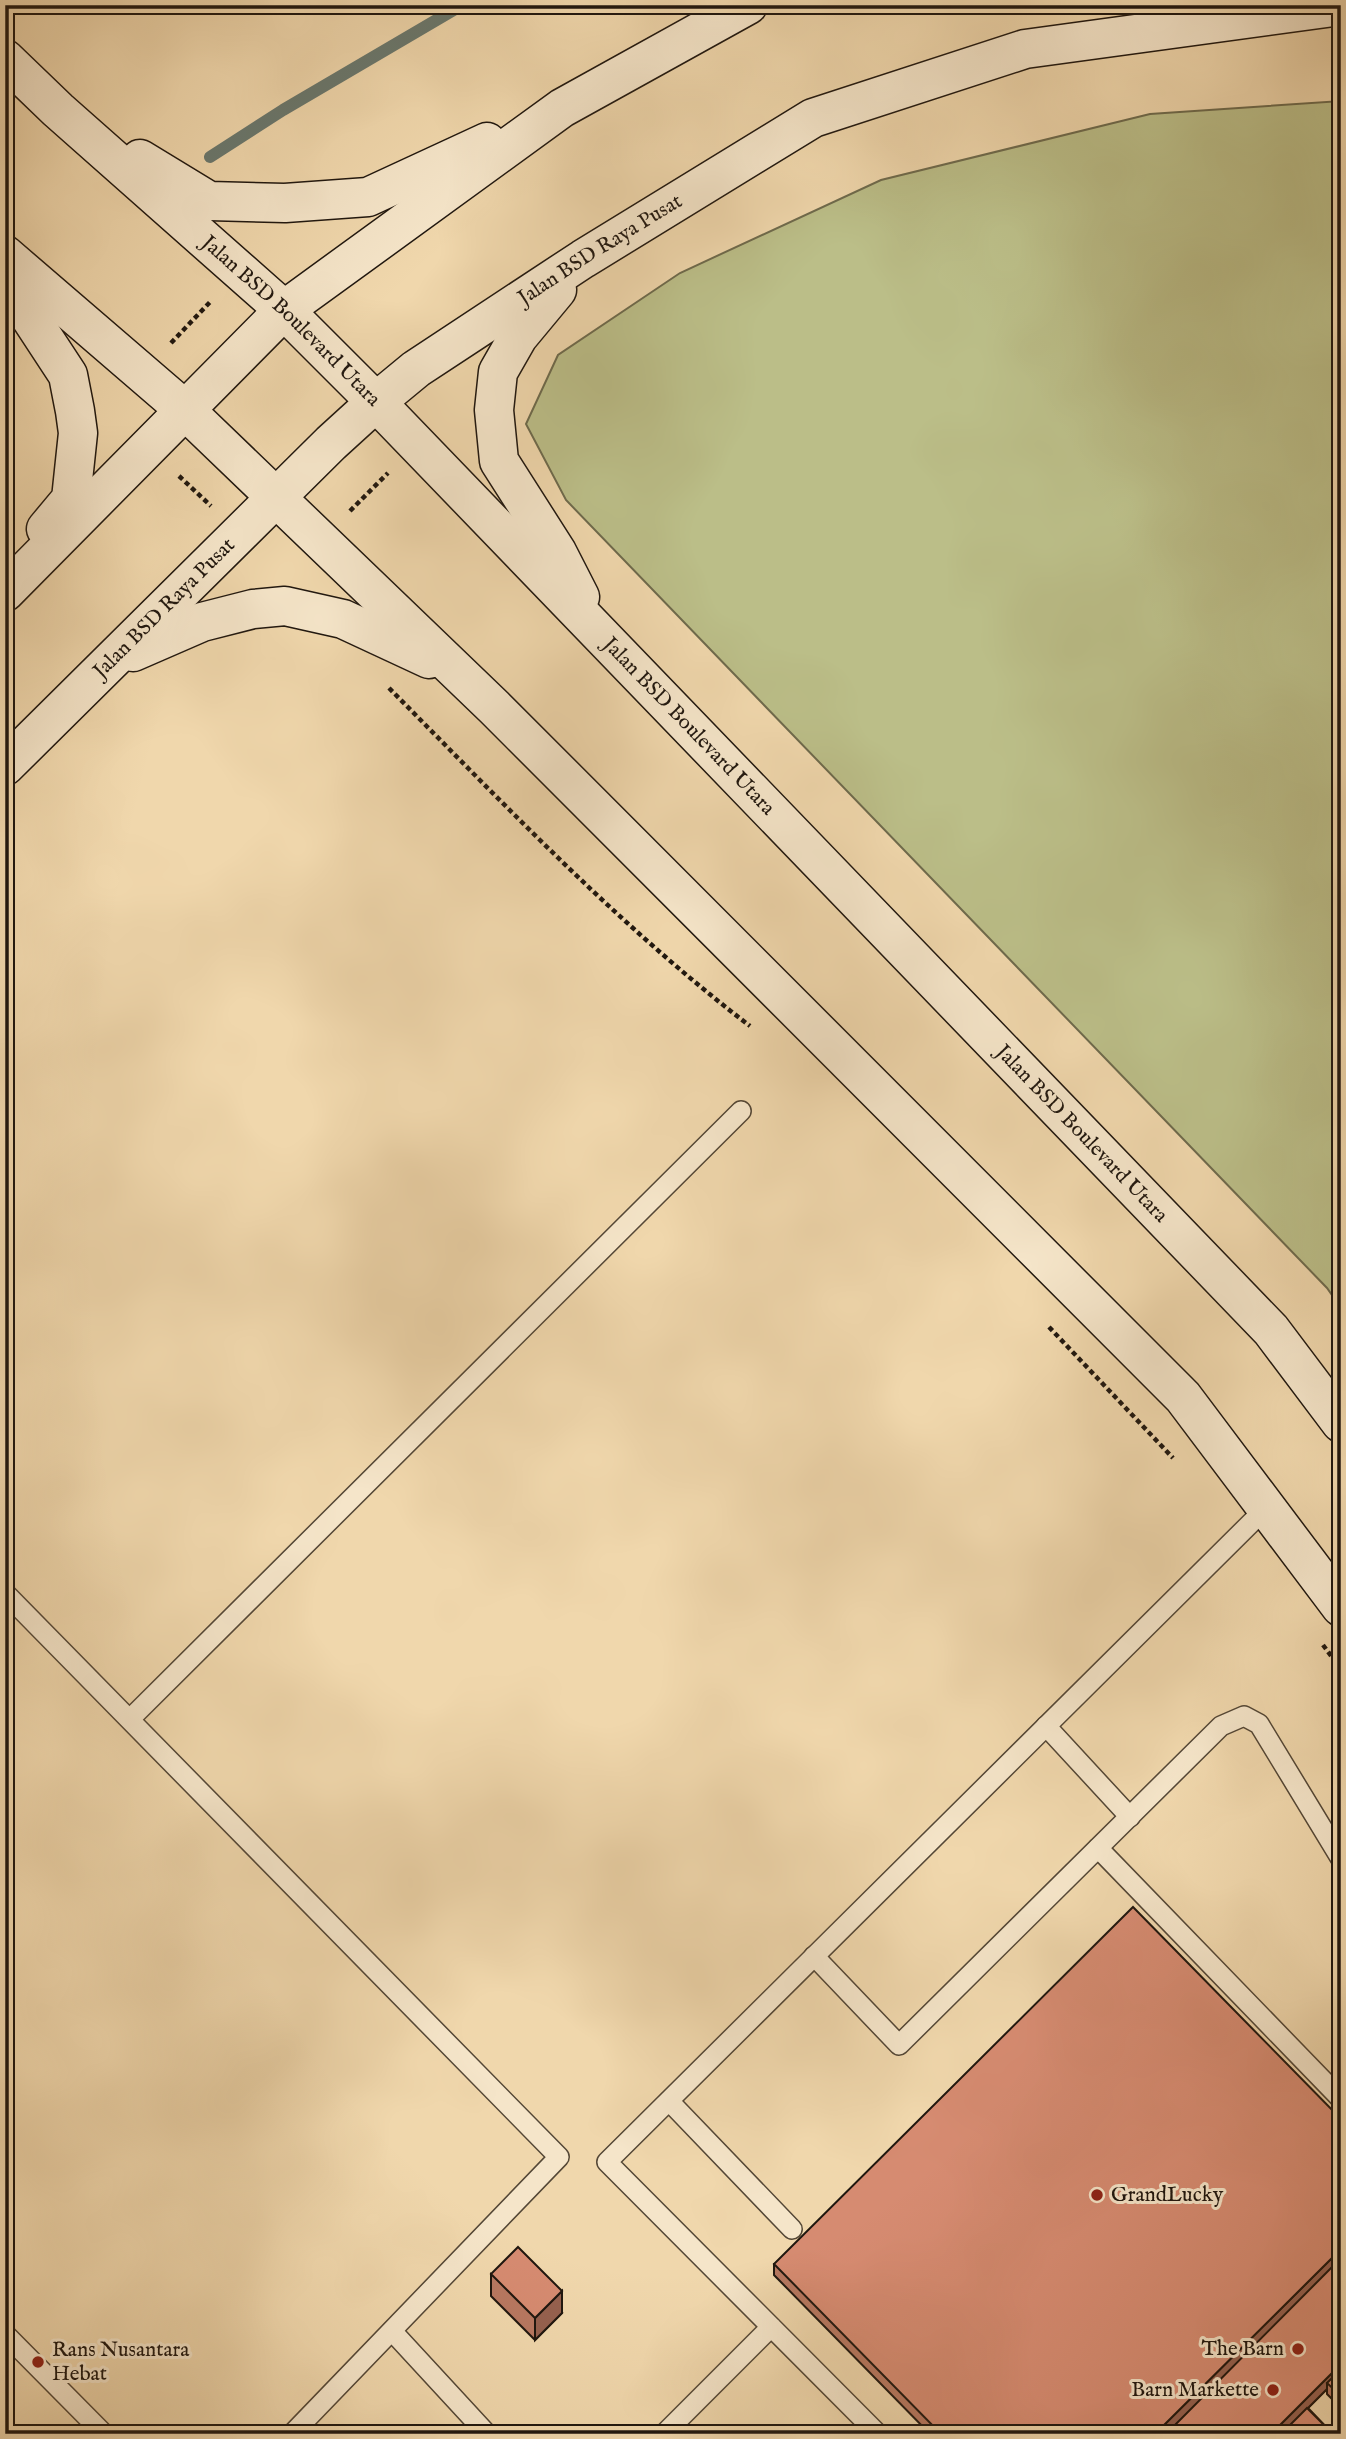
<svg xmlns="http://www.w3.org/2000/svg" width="1346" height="2439" viewBox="0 0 1346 2439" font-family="'IM FELL English',serif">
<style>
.green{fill:#bbbe88;stroke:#6e6a4c;stroke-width:2}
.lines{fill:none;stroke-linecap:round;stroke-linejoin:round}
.stream{stroke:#6a786e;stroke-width:12}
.lane-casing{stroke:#544736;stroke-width:22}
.secondary-casing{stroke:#20170f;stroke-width:41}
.path{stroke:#20170f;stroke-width:4.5;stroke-dasharray:5 3.5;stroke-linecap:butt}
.lane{stroke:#f5e5c9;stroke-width:19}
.secondary{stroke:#f5e5c9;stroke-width:38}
.wall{fill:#b87861;stroke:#20170f;stroke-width:2}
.shaded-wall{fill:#96614f;stroke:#20170f;stroke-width:2}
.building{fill:#d68b71;stroke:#20170f;stroke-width:2}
.poi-dot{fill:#8f2418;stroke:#f5e5c9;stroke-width:2.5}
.labels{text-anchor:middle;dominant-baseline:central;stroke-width:6;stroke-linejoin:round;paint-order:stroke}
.street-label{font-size:21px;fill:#20170f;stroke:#f5e5c9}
.poi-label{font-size:21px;fill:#20170f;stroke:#f5e5c9;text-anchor:start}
</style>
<rect width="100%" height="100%" fill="#f0d7ac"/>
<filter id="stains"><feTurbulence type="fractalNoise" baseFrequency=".00286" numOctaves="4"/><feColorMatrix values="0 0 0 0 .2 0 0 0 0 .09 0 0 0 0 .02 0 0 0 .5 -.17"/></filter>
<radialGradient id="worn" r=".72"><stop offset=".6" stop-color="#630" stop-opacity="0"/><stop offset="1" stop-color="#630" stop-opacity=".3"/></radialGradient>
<polygon class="green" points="1341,101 1341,1308 1327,1288 566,500 526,424 558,355 680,273 881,180 1150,114"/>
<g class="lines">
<polyline class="stream" points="210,157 283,110 462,5"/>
<defs>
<g id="lane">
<polyline points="5,1593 559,2157 292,2434"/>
<polyline points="130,1719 741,1111"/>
<polyline points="1046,1726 1130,1817"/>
<polyline points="1098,1848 1341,2099"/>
<polyline points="814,1956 899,2045 1221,1726 1244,1716 1259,1724 1341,1859"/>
<polyline points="669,2101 792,2229"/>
<polyline points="392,2331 487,2434"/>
<polyline points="5,2334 104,2434"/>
<polyline points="664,2434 771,2327"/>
<polyline points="878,2434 607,2162 1267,1507"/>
</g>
<g id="secondary">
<path id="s1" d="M5,59L58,110L284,310L376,402L1271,1330L1341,1423"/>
<polyline points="140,159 209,201 285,203 368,197 487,142"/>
<polyline points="5,255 185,410 494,707 1183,1397 1341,1607"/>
<polyline points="5,279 68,375 75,411 78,433 71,499 46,529"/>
<polyline points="557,290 518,337 498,372 494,410 499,461 557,552 580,597"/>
<polyline points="5,592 284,310 562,108 748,5"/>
<polyline points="133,652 202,622 253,609 285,606 343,619 429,659"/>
<path id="s2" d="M5,766L331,443L376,402L416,369L583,259L813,118L1025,49L1341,6"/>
</g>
</defs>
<use href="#lane" class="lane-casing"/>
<use href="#secondary" class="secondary-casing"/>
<g class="path">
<polyline points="171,343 211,301"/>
<polyline points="179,476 211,506"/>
<polyline points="350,511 388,473"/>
<path d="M389,688C505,805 619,926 750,1026"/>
<polyline points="1049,1327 1173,1458"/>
<polyline points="1323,1645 1341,1669"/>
</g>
<use href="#lane" class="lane"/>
<use href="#secondary" class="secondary"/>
</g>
<g class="wall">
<polygon points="1341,2119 1341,2408 1327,2394 1327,2389 1308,2408 1333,2434 930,2434 774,2275 774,2264"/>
<polygon points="491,2274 562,2313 535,2340 491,2296"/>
</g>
<g class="shaded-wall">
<polygon points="1341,2249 1341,2261 1167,2434 1155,2434"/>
<polygon points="562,2291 562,2313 535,2340 535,2318"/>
<polygon points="1341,2364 1341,2375 1327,2383 1327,2389 1282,2434 1271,2434"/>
</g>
<g class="building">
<polygon points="1133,1907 1341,2119 1341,2249 1155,2434 941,2434 774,2264"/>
<polygon points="518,2247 562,2291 535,2318 491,2274"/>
<polygon points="1341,2258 1341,2364 1271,2434 1166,2434"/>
<polygon points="1341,2369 1341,2396 1327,2383"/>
<polygon points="1307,2408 1333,2434 1281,2434"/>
</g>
<g class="poi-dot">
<circle cx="1097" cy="2195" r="7"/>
<circle cx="1298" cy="2349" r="7"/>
<circle cx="38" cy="2362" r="7"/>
<circle cx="1273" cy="2390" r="7"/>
</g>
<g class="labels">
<g class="street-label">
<text stroke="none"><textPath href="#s2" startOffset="791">Jalan BSD Raya Pusat</textPath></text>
<text stroke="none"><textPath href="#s1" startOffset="388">Jalan BSD Boulevard Utara</textPath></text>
<text stroke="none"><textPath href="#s2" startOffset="224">Jalan BSD Raya Pusat</textPath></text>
<text stroke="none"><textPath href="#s1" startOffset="956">Jalan BSD Boulevard Utara</textPath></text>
<text stroke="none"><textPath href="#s1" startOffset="1522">Jalan BSD Boulevard Utara</textPath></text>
</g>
<g class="poi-label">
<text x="1111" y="2195">GrandLucky</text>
<text x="1284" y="2349" text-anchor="end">The Barn</text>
<text x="52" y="2350">Rans Nusantara<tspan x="52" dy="24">Hebat</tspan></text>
<text x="1259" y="2390" text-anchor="end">Barn Markette</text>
</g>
</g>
<rect width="1346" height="2439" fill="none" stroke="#f0d7ac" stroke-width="28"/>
<rect x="7" y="7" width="1332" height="2425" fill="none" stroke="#20170f" stroke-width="3.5"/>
<rect x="14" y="14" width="1318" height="2411" fill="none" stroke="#20170f" stroke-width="2"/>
<rect width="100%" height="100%" filter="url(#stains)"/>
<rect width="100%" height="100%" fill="url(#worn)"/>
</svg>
